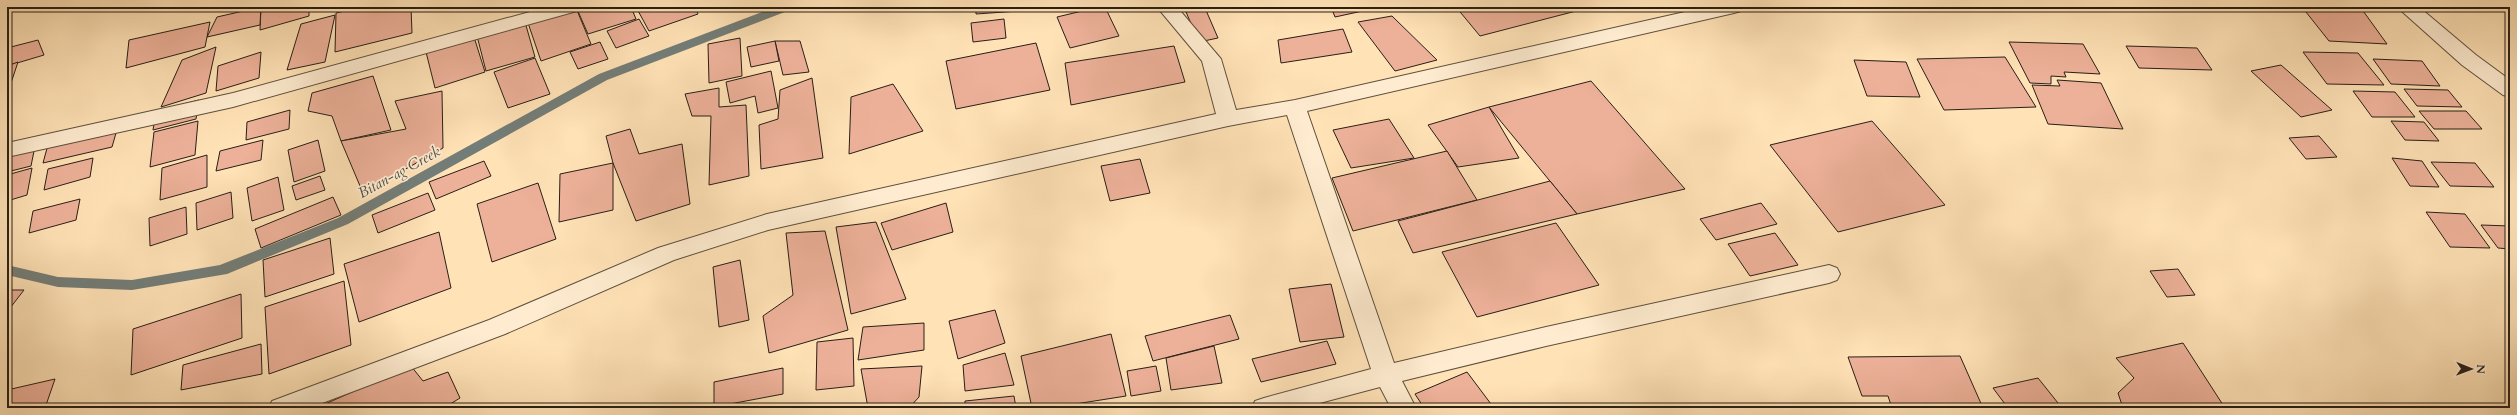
<svg xmlns="http://www.w3.org/2000/svg" width="2517" height="415" viewBox="0 0 2517 415" font-family="Cardo,serif">
<style>
.lines{fill:none;stroke-linecap:round;stroke-linejoin:round}
.stream{fill:#737d78;fill-rule:evenodd}
.building{fill:#edb199;stroke:#281f16}
.street-casing{stroke:#5e503e;stroke-width:2}
.street{fill:#ffecd0;fill-rule:evenodd}
.labels{text-anchor:middle;dominant-baseline:central;stroke-width:3.5;stroke-linejoin:round;paint-order:stroke}
.water-label{font-size:15px;font-style:italic;fill:#4e4e47;stroke:#ffecd0}
</style>
<rect width="100%" height="100%" fill="#ffe2b6"/>
<filter id="stains"><feTurbulence type="fractalNoise" baseFrequency=".005" numOctaves="4"/><feColorMatrix values="0 0 0 0 .2 0 0 0 0 .09 0 0 0 0 .02 0 0 0 .5 -.17"/></filter>
<radialGradient id="worn" r=".72"><stop offset=".6" stop-color="#630" stop-opacity="0"/><stop offset="1" stop-color="#630" stop-opacity=".3"/></radialGradient>
<g class="lines">
<polygon class="stream" points="775,7 792,7 790,10 607,80 348,224 227,274 132,290 58,287 7,275 7,265 58,277 132,280 220,265 338,218 599,74"/>
</g>
<g class="building">
<polygon points="261,7 309,7 309,16 260,30"/>
<polygon points="261,7 260,25 207,37 217,17"/>
<polygon points="361,7 411,7 412,33 335,52 336,13"/>
<polygon points="584,7 631,7 636,19 588,34 577,9"/>
<polygon points="636,7 695,7 698,14 649,31"/>
<polygon points="976,7 1032,7 1032,10 976,14"/>
<polygon points="1099,7 1105,7 1119,36 1070,48 1057,17"/>
<polygon points="1331,7 1381,7 1335,17"/>
<polygon points="1456,7 1578,7 1580,10 1480,36"/>
<polygon points="2302,7 2361,8 2387,44 2329,41"/>
<polygon points="576,8 591,44 541,61 528,23"/>
<polygon points="1205,8 1218,38 1199,42 1186,12"/>
<polygon points="335,15 325,62 287,70 301,24"/>
<polygon points="1392,16 1437,60 1395,71 1358,22"/>
<polygon points="639,19 649,36 616,48 607,31"/>
<polygon points="1004,19 1006,38 973,42 971,23"/>
<polygon points="210,22 205,47 126,68 129,40"/>
<polygon points="525,22 535,57 486,71 477,36"/>
<polygon points="1343,29 1352,52 1281,63 1278,40"/>
<polygon points="474,37 485,72 435,88 426,52"/>
<polygon points="740,38 742,76 709,83 708,44"/>
<polygon points="38,40 44,55 7,66 7,48"/>
<polygon points="775,41 800,41 809,72 783,75"/>
<polygon points="775,41 779,61 751,67 747,47"/>
<polygon points="600,42 608,59 578,69 570,52"/>
<polygon points="2009,42 2083,44 2100,74 2064,72 2066,77 2051,76 2051,84 2030,83"/>
<polygon points="1036,43 1050,90 956,109 946,61"/>
<polygon points="1174,46 1185,82 1071,105 1065,63"/>
<polygon points="2126,46 2197,48 2212,70 2139,68"/>
<polygon points="216,47 206,93 161,107 182,60"/>
<polygon points="261,52 259,78 216,91 218,66"/>
<polygon points="2303,52 2358,53 2384,85 2327,84"/>
<polygon points="2005,57 2036,107 1944,110 1917,59"/>
<polygon points="535,58 550,94 508,108 494,72"/>
<polygon points="2373,59 2422,61 2440,86 2391,84"/>
<polygon points="1854,60 1906,62 1920,97 1867,96"/>
<polygon points="18,62 11,83 7,84 7,66"/>
<polygon points="2281,65 2332,110 2301,117 2251,71"/>
<polygon points="771,71 778,108 758,113 755,96 730,103 726,82"/>
<polygon points="373,76 391,130 341,141 332,116 308,111 312,93"/>
<polygon points="812,78 823,158 761,169 759,125 778,119 780,90"/>
<polygon points="2057,80 2101,83 2123,129 2048,124 2032,85 2060,86"/>
<polygon points="1591,81 1685,189 1577,214 1489,107"/>
<polygon points="893,84 923,131 849,154 851,97"/>
<polygon points="719,88 719,107 746,105 749,176 709,185 711,116 692,116 685,94"/>
<polygon points="2404,89 2448,90 2462,107 2417,106"/>
<polygon points="442,91 443,148 363,193 341,141 406,129 395,101"/>
<polygon points="2353,91 2395,92 2415,117 2372,117"/>
<polygon points="199,100 196,119 153,130 156,111"/>
<polygon points="1489,107 1519,158 1458,167 1428,125"/>
<polygon points="290,110 289,129 246,140 247,122"/>
<polygon points="2419,111 2466,111 2482,129 2434,129"/>
<polygon points="1389,119 1414,158 1351,168 1333,130"/>
<polygon points="198,121 195,155 150,167 154,132"/>
<polygon points="1872,121 1945,205 1838,232 1770,145"/>
<polygon points="2391,121 2424,122 2439,141 2405,140"/>
<polygon points="118,126 112,147 43,163 49,141"/>
<polygon points="630,129 639,154 682,144 690,204 636,221 613,163 606,136"/>
<polygon points="2319,136 2337,157 2306,159 2289,138"/>
<polygon points="263,140 261,160 216,171 220,151"/>
<polygon points="318,140 325,171 294,182 288,150"/>
<polygon points="35,146 31,166 7,172 7,153"/>
<polygon points="1447,151 1477,200 1353,231 1332,178"/>
<polygon points="207,155 207,187 160,200 162,168"/>
<polygon points="93,158 90,177 44,190 48,169"/>
<polygon points="2392,158 2422,161 2439,187 2410,186"/>
<polygon points="1140,159 1150,193 1110,201 1101,166"/>
<polygon points="484,161 491,176 436,199 429,182"/>
<polygon points="2431,162 2475,163 2494,187 2450,186"/>
<polygon points="613,163 613,210 559,222 560,174"/>
<polygon points="32,168 27,195 7,201 7,175"/>
<polygon points="320,176 325,190 296,200 292,186"/>
<polygon points="278,177 284,210 252,221 247,188"/>
<polygon points="1550,181 1577,214 1413,253 1398,221"/>
<polygon points="538,183 556,239 492,262 477,204"/>
<polygon points="231,192 233,218 197,230 196,203"/>
<polygon points="428,193 435,210 378,233 372,215"/>
<polygon points="333,197 341,215 261,248 255,229"/>
<polygon points="80,199 76,220 29,233 33,211"/>
<polygon points="946,203 953,232 892,250 881,223"/>
<polygon points="1761,203 1777,224 1716,240 1700,219"/>
<polygon points="186,207 187,234 150,246 149,218"/>
<polygon points="2426,212 2465,214 2490,248 2450,247"/>
<polygon points="876,222 906,299 851,314 836,227"/>
<polygon points="1556,223 1599,285 1477,317 1442,252"/>
<polygon points="2481,225 2510,226 2510,249 2498,248"/>
<polygon points="825,231 848,330 769,353 763,316 793,295 786,233"/>
<polygon points="439,232 451,288 359,322 344,264"/>
<polygon points="1775,233 1798,265 1750,276 1728,244"/>
<polygon points="330,238 334,274 265,297 263,260"/>
<polygon points="740,260 749,320 719,327 713,267"/>
<polygon points="2178,269 2195,295 2167,297 2150,271"/>
<polygon points="344,281 351,345 269,374 265,307"/>
<polygon points="1331,284 1344,337 1300,342 1289,289"/>
<polygon points="7,290 24,290 7,312"/>
<polygon points="241,294 242,338 131,375 133,329"/>
<polygon points="995,310 1005,343 958,359 949,321"/>
<polygon points="1230,315 1239,339 1153,361 1145,336"/>
<polygon points="924,323 924,350 858,360 863,327"/>
<polygon points="1111,334 1126,396 1050,408 1032,408 1021,356"/>
<polygon points="853,338 854,386 816,390 817,342"/>
<polygon points="1327,341 1336,364 1261,382 1252,359"/>
<polygon points="2183,343 2225,408 2123,408 2118,393 2134,378 2116,358"/>
<polygon points="261,344 262,374 181,390 183,365"/>
<polygon points="1214,346 1222,383 1171,390 1166,358"/>
<polygon points="1005,353 1014,385 965,391 963,365"/>
<polygon points="1960,356 1983,408 1892,408 1888,396 1862,396 1848,357"/>
<polygon points="411,366 423,381 448,372 460,398 447,406 448,408 316,408"/>
<polygon points="922,366 919,397 909,408 868,408 861,369"/>
<polygon points="1156,366 1161,391 1131,396 1127,371"/>
<polygon points="783,368 783,394 714,407 714,382"/>
<polygon points="1467,372 1494,408 1424,408 1415,394"/>
<polygon points="2038,378 2062,408 2008,408 1993,388"/>
<polygon points="55,379 45,408 7,408 7,390"/>
<polygon points="1014,396 1016,408 965,408 965,401"/>
</g>
<g class="lines">
<defs>
<g id="street">
<polygon points="548,7 580,7 577,11 233,107 7,157 7,143 233,93"/>
<polygon points="1157,7 1177,7 1221,59 1236,110 1295,100 1707,7 1744,7 1741,11 1734,13 1307,111 1394,363 1546,327 1829,265 1837,268 1840,274 1837,280 1829,283 1546,346 1402,381 1416,408 1391,408 1380,387 1301,408 1252,408 1255,401 1264,398 1371,369 1287,115 1228,126 768,230 674,260 505,334 309,408 269,408 272,401 489,320 658,248 767,214 1216,114 1202,61"/>
<polygon points="2397,7 2419,7 2476,55 2510,80 2510,97 2503,95 2462,65"/>
</g>
</defs>
<use href="#street" class="street-casing"/>
<use href="#street" class="street"/>
</g>
<g class="labels">
<g class="water-label">
<text transform="translate(399 172) rotate(-29)">Bitan-ag Creek</text>
</g>
</g>
<rect width="2517" height="415" fill="none" stroke="#ffe2b6" stroke-width="24"/>
<rect x="8" y="8" width="2501" height="399" fill="none" stroke="#281f16" stroke-width="2"/>
<rect x="12" y="12" width="2493" height="391" fill="none" stroke="#281f16"/>
<g transform="translate(2471 369) rotate(91)" stroke="#ffecd0" stroke-width="3" paint-order="stroke">
<path d="M0-3L7 15L0 10L-7 15Z" fill="#281f16"/>
<text y="-6" font-size="11" font-weight="bold" text-anchor="middle" fill="#281f16">N</text>
</g>
<rect width="100%" height="100%" filter="url(#stains)"/>
<rect width="100%" height="100%" fill="url(#worn)"/>
</svg>
